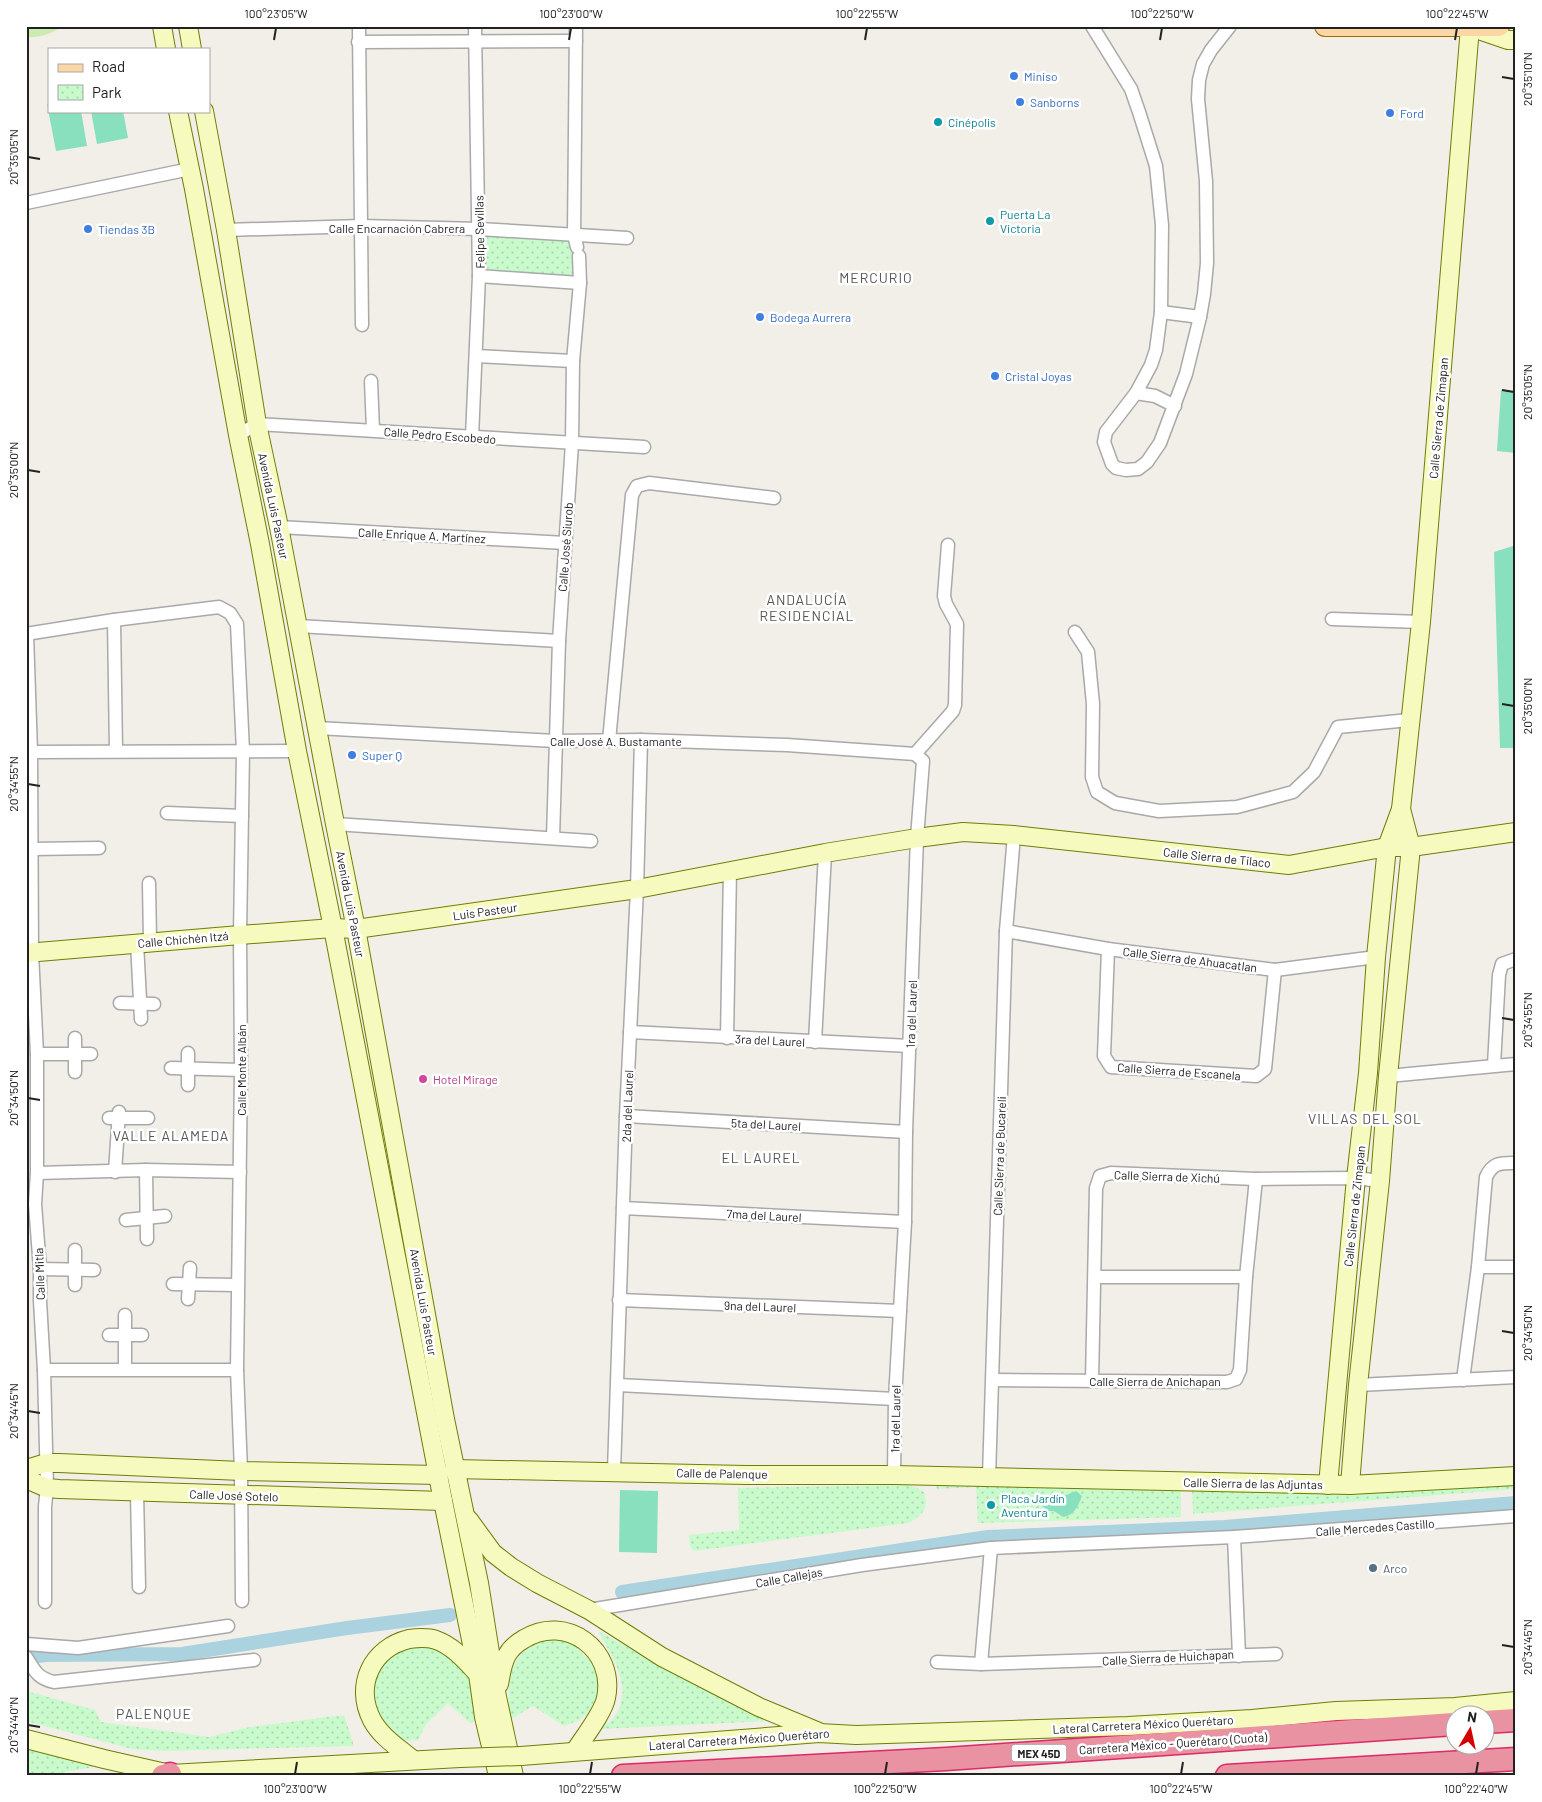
<svg xmlns="http://www.w3.org/2000/svg" width="1542" height="1802" viewBox="0 0 1542 1802" font-family="Barlow,sans-serif">
<style>
.park{fill:url(#park-dots)}
.garden{fill:#cdebb0}
.pitch{fill:#88e0be}
.lines{fill:none;stroke-linecap:round;stroke-linejoin:round}
.canal{stroke:#aad3df;stroke-width:14}
.street-casing{stroke:#a9a9a9;stroke-width:15}
.secondary-casing{stroke:#707d05;stroke-width:20}
.primary-casing{stroke:#a06b00;stroke-width:22}
.highway-casing{stroke:#dc2a67;stroke-width:25}
.street{stroke:#fff;stroke-width:12}
.secondary{stroke:#f7fabf;stroke-width:18}
.primary{stroke:#fcd6a4;stroke-width:20}
.highway{stroke:#e892a2;stroke-width:22}
.secondary-bridge-casing{stroke:#707d05;stroke-width:20;stroke-linecap:butt}
.secondary-bridge{stroke:#f7fabf;stroke-width:18}
.ticks{fill:none;stroke:#222;stroke-width:2}
.shop-dot{fill:#3f7fe0;stroke:#fff;stroke-width:2}
.culture-dot{fill:#0f9aa8;stroke:#fff;stroke-width:2}
.hotel-dot{fill:#d1479c;stroke:#fff;stroke-width:2}
.service-dot{fill:#5c6f8a;stroke:#fff;stroke-width:2}
.labels{text-anchor:middle;dominant-baseline:central;stroke-width:5;stroke-linejoin:round;paint-order:stroke}
.shield{fill:#fff;stroke:#646464;stroke-width:1}
.shield-label{font-size:11px;font-weight:bold;fill:#222}
.shop-label{font-size:12px;fill:#366cbe;stroke:#fff;text-anchor:start}
.culture-label{font-size:12px;fill:#0d838f;stroke:#fff;text-anchor:start}
.street-label{font-size:12px;fill:#222;stroke:#fff}
.hotel-label{font-size:12px;fill:#b23c85;stroke:#fff;text-anchor:start}
.service-label{font-size:12px;fill:#4e5e75;stroke:#fff;text-anchor:start}
.neighbourhood-label{font-size:14px;letter-spacing:1px;fill:#555;stroke:#fff}
.neatline{fill:none;stroke:#222;stroke-width:2}
.ticks-label{font-size:12px;text-anchor:middle;fill:#222}
</style>
<defs>
<pattern id="park-dots" width="8" height="8" patternUnits="userSpaceOnUse" patternTransform="scale(1.25)"><rect width="8" height="8" fill="#c8facc"/><path d="M2 2h.1M6 6h.1" fill="none" stroke="#acd6af" stroke-width="1.8" stroke-linecap="round"/></pattern>
</defs>
<rect width="100%" height="100%" fill="#f2efe9"/>
<g class="park">
<polygon points="483,236 571,241 576,280 483,274"/>
<polygon points="934,1482 1181,1484 1181,1517 978,1523 976,1487 937,1489"/>
<polygon points="1192,1484 1516,1484 1516,1489 1193,1514"/>
<path d="M907,1485L917,1488L924,1492C929,1509 923,1515 908,1523L694,1551L690,1546L689,1535L739,1530L738,1488Z"/>
<path d="M598,1631L669,1670L769,1721L600,1729C605,1725 612,1721 615,1716C634,1688 612,1656 598,1631Z"/>
<polygon points="417,1638 463,1657 484,1717 470,1723 448,1703 426,1724 418,1740 391,1741 371,1718 375,1659"/>
<path d="M557,1638L573,1644L597,1668L599,1685L596,1698L589,1711L580,1720L564,1726L533,1706L508,1721C509,1678 506,1647 557,1638Z"/>
<polygon points="26,1691 95,1710 101,1722 209,1737 250,1727 344,1715 354,1746 162,1751 132,1749 26,1721"/>
<polygon points="26,1749 99,1766 43,1776 26,1776"/>
</g>
<path class="garden" d="M26,26H63C51,34 40,38 26,37Z"/>
<g class="pitch">
<polygon points="47,104 49,104 49,111 81,111 87,146 56,151"/>
<polygon points="91,111 123,111 128,138 97,144"/>
<polygon points="1501,390 1516,391 1516,453 1497,451"/>
<polygon points="1516,545 1516,748 1500,748 1494,552"/>
<polygon points="620,1490 658,1491 657,1553 619,1552"/>
<path d="M1076,1491L1082,1496C1078,1506 1075,1515 1063,1517L1054,1511H1047L1040,1503L1041,1497L1051,1495L1064,1496Z"/>
</g>
<g class="lines">
<g class="canal">
<polyline points="622,1592 988,1537 1225,1527 1516,1503"/>
<polyline points="26,1657 47,1655 182,1654 347,1628 450,1615"/>
</g>
<defs>
<g id="street">
<polyline points="359,26 362,325"/>
<polyline points="576,26 574,235 577,247"/>
<polyline points="1092,26 1131,89 1139,112 1156,166 1162,225 1161,312 1156,350 1151,365 1136,393 1106,432 1104,442 1112,464 1116,468 1126,470 1138,469 1147,462 1160,443 1186,374 1200,317 1204,294 1207,263 1206,181 1198,99 1199,80 1203,64 1211,50 1230,26"/>
<polyline points="358,42 576,41"/>
<polyline points="26,203 190,169"/>
<polyline points="226,230 361,226 479,229 627,238"/>
<polyline points="479,276 580,283"/>
<polyline points="1161,312 1200,317"/>
<polyline points="476,356 573,361"/>
<polyline points="371,381 373,430"/>
<polyline points="1136,393 1155,396 1175,406"/>
<polyline points="238,435 257,424 644,447"/>
<polyline points="472,437 479,276 475,26"/>
<polyline points="279,527 565,543"/>
<polyline points="1332,619 1421,622"/>
<polyline points="114,620 116,751"/>
<polyline points="298,626 559,641"/>
<polyline points="1075,632 1088,652 1093,704 1092,777 1097,792 1115,803 1159,811 1237,807 1293,792 1314,772 1338,727 1409,720"/>
<polyline points="26,634 114,620 219,607 230,613 237,624 243,751 240,935 241,1070 237,1370 241,1471 242,1601"/>
<polyline points="27,634 31,752 32,953 37,1054 37,1173 35,1204 40,1269 40,1301 44,1370 47,1488 45,1506 45,1602"/>
<polyline points="317,728 556,741 641,740 787,745 915,754"/>
<polyline points="609,741 632,495 637,486 649,483 774,498"/>
<polyline points="31,752 297,751"/>
<polyline points="915,754 953,711 955,705 957,624 946,604 944,596 948,545"/>
<polyline points="167,813 242,816"/>
<polyline points="335,824 591,841"/>
<polyline points="553,838 559,641 572,443 573,361 580,283 579,256"/>
<polyline points="32,849 99,848"/>
<polyline points="149,883 150,941"/>
<polyline points="1006,931 1108,949 1275,970 1376,957"/>
<polyline points="137,943 141,1019"/>
<polyline points="1108,949 1104,1056 1111,1067 1256,1076 1265,1069 1275,970"/>
<polyline points="120,1003 154,1004"/>
<polyline points="630,1032 910,1046"/>
<polyline points="75,1038 75,1072"/>
<polyline points="727,1038 730,870"/>
<polyline points="815,1042 825,853"/>
<polyline points="188,1053 188,1085"/>
<polyline points="37,1054 91,1054"/>
<polyline points="1494,1065 1499,975 1502,964 1516,959"/>
<polyline points="171,1068 241,1070"/>
<polyline points="1388,1076 1516,1064"/>
<polyline points="626,1116 906,1132"/>
<polyline points="109,1118 148,1118"/>
<polyline points="146,1170 147,1239"/>
<polyline points="115,1172 119,1112"/>
<polyline points="37,1173 146,1170 240,1172"/>
<polyline points="623,1208 905,1222"/>
<polyline points="126,1220 165,1216"/>
<polyline points="75,1250 75,1285"/>
<polyline points="1478,1267 1516,1267"/>
<polyline points="40,1269 94,1270"/>
<polyline points="1095,1277 1246,1277"/>
<polyline points="173,1284 237,1285"/>
<polyline points="188,1299 190,1268"/>
<polyline points="619,1300 900,1311"/>
<polyline points="109,1335 142,1335"/>
<polyline points="125,1369 125,1315"/>
<polyline points="44,1370 237,1370"/>
<polyline points="993,1380 1227,1382 1236,1379 1240,1370 1246,1277 1256,1179"/>
<path d="M1463,1380L1478,1267L1486,1177C1493,1162 1501,1163 1516,1163"/>
<polyline points="1092,1381 1096,1188 1100,1176 1111,1173 1256,1179 1356,1178 1380,1181"/>
<polyline points="618,1385 895,1399"/>
<polyline points="1358,1385 1516,1377"/>
<polyline points="614,1471 626,1116 637,889 641,740"/>
<polyline points="894,1475 895,1399 905,1222 906,1132 917,838 923,761 915,754"/>
<polyline points="989,1477 1006,931 1014,835"/>
<polyline points="137,1492 139,1587"/>
<polyline points="1234,1537 1239,1656"/>
<polyline points="589,1610 862,1565 991,1548 1234,1537 1516,1516"/>
<polyline points="26,1644 78,1648 228,1626"/>
<path d="M26,1657C35,1671 37,1678 54,1682L254,1660"/>
<polyline points="937,1662 981,1664 1276,1654"/>
<polyline points="981,1664 991,1548"/>
</g>
<g id="secondary">
<polyline points="162,26 166,49"/>
<polyline points="188,26 192,49"/>
<polyline points="178,111 194,189 238,435 260,544 297,751 333,928 443,1501 478,1674 484,1717 498,1776"/>
<polyline points="204,111 226,230 257,424 279,527 335,824 356,929 445,1419 479,1583 497,1697 514,1776"/>
<polyline points="26,953 240,935 333,928 356,929 637,889 825,853 917,838 963,832 1014,835 1289,865 1387,847 1411,847 1516,832"/>
<polyline points="26,1469 46,1463 59,1463 241,1471 439,1475"/>
<polyline points="454,1469 746,1475 894,1475 1350,1485 1516,1476"/>
<polyline points="26,1479 47,1488 59,1489 443,1501"/>
<polyline points="1328,1485 1356,1178 1368,1073 1376,957 1387,847 1401,809 1421,622 1470,27 1508,40 1516,40"/>
<polyline points="1350,1485 1358,1385 1380,1181 1388,1076 1411,847 1401,809"/>
<polyline points="469,1520 493,1553 511,1567 537,1583 589,1610 662,1657 759,1707 819,1732"/>
<path d="M499,1684C501,1674 502,1664 507,1655C511,1648 517,1643 524,1639C566,1613 616,1650 606,1698C603,1713 584,1737 575,1751"/>
<polyline points="26,1739 104,1759 170,1774 460,1758"/>
<polyline points="521,1756 819,1733 856,1735 1128,1726 1252,1719 1336,1711 1455,1707 1516,1701"/>
<path d="M413,1760C399,1748 381,1737 372,1720C354,1685 372,1648 409,1639C417,1638 427,1637 436,1640C453,1646 465,1660 477,1673"/>
</g>
<polyline id="primary" points="1325,26 1499,26"/>
<g id="highway">
<polyline points="1484,1722 1516,1720"/>
<polyline points="163,1776 170,1774"/>
<polyline points="623,1776 946,1759 1454,1724"/>
<polyline points="1227,1776 1516,1759"/>
</g>
</defs>
<use href="#street" class="street-casing"/>
<use href="#secondary" class="secondary-casing"/>
<use href="#primary" class="primary-casing"/>
<use href="#highway" class="highway-casing"/>
<use href="#street" class="street"/>
<use href="#secondary" class="secondary"/>
<use href="#primary" class="primary"/>
<use href="#highway" class="highway"/>
<defs>
<polyline id="secondary-bridge" points="460,1758 521,1756"/>
</defs>
<use href="#secondary-bridge" class="secondary-bridge-casing"/>
<use href="#secondary-bridge" class="secondary-bridge"/>
</g>
<path class="ticks" d="M274,40L276,28M569,40L571,28M865,40L867,28M1160,40L1162,28M1455,40L1457,28M1502,77L1514,79M28,157L40,159M1502,390L1514,392M28,470L40,472M1502,704L1514,706M28,784L40,786M1502,1018L1514,1020M28,1098L40,1100M1502,1331L1514,1333M28,1411L40,1413M1502,1645L1514,1647M28,1725L40,1727M295,1774L297,1762M590,1774L592,1762M885,1774L887,1762M1181,1774L1183,1762M1476,1774L1478,1762"/>
<g class="shop-dot">
<circle cx="1014" cy="76" r="5"/>
<circle cx="1020" cy="102" r="5"/>
<circle cx="1390" cy="113" r="5"/>
<circle cx="88" cy="229" r="5"/>
<circle cx="760" cy="317" r="5"/>
<circle cx="995" cy="376" r="5"/>
<circle cx="352" cy="755" r="5"/>
</g>
<g class="culture-dot">
<circle cx="938" cy="122" r="5"/>
<circle cx="990" cy="221" r="5"/>
<circle cx="991" cy="1505" r="5"/>
</g>
<circle class="hotel-dot" cx="423" cy="1079" r="5"/>
<circle class="service-dot" cx="1373" cy="1568" r="5"/>
<g class="labels">
<rect class="shield" x="1011.5" y="1744.5" width="55" height="17" rx="4"/>
<g class="shield-label">
<text x="1039" y="1753">MEX 45D</text>
</g>
<g class="shop-label">
<text x="1024" y="76">Miniso</text>
<text x="1030" y="102">Sanborns</text>
<text x="1400" y="113">Ford</text>
<text x="98" y="229">Tiendas 3B</text>
<text x="770" y="317">Bodega Aurrera</text>
<text x="1005" y="376">Cristal Joyas</text>
<text x="362" y="755">Super Q</text>
</g>
<g class="culture-label">
<text x="948" y="122">Cinépolis</text>
<text x="1000" y="214">Puerta La<tspan x="1000" dy="14">Victoria</tspan></text>
<text x="1001" y="1498">Placa Jardín<tspan x="1001" dy="14">Aventura</tspan></text>
</g>
<g class="street-label">
<text x="397" y="228">Calle Encarnación Cabrera</text>
<text transform="translate(479 232) rotate(-91)">Felipe Sevillas</text>
<text transform="translate(1438 418) rotate(-85)">Calle Sierra de Zimapan</text>
<text transform="translate(440 435) rotate(4)">Calle Pedro Escobedo</text>
<text transform="translate(274 506) rotate(78)">Avenida Luis Pasteur</text>
<text transform="translate(422 535) rotate(3)">Calle Enrique A. Martínez</text>
<text transform="translate(565 547) rotate(-86)">Calle José Siurob</text>
<text x="616" y="741">Calle José A. Bustamante</text>
<text transform="translate(1217 857) rotate(6)">Calle Sierra de Tilaco</text>
<text transform="translate(351 904) rotate(79)">Avenida Luis Pasteur</text>
<text transform="translate(485 911) rotate(-8)">Luis Pasteur</text>
<text transform="translate(183 939) rotate(-5)">Calle Chichén Itzá</text>
<text transform="translate(1190 959) rotate(7)">Calle Sierra de Ahuacatlan</text>
<text transform="translate(911 1014) rotate(-88)">1ra del Laurel</text>
<text transform="translate(770 1040) rotate(3)">3ra del Laurel</text>
<text transform="translate(241 1070) rotate(-90)">Calle Monte Albán</text>
<text transform="translate(1179 1071) rotate(4)">Calle Sierra de Escanela</text>
<text transform="translate(627 1106) rotate(-88)">2da del Laurel</text>
<text transform="translate(766 1124) rotate(3)">5ta del Laurel</text>
<text transform="translate(999 1156) rotate(-88)">Calle Sierra de Bucareli</text>
<text transform="translate(1167 1176) rotate(2)">Calle Sierra de Xichú</text>
<text transform="translate(1354 1206) rotate(-84)">Calle Sierra de Zimapan</text>
<text transform="translate(764 1215) rotate(3)">7ma del Laurel</text>
<text transform="translate(39 1274) rotate(-92)">Calle Mitla</text>
<text transform="translate(424 1302) rotate(80)">Avenida Luis Pasteur</text>
<text transform="translate(760 1306) rotate(2)">9na del Laurel</text>
<text x="1155" y="1381">Calle Sierra de Anichapan</text>
<text transform="translate(895 1419) rotate(-89)">1ra del Laurel</text>
<text transform="translate(722 1473) rotate(1)">Calle de Palenque</text>
<text transform="translate(1253 1483) rotate(1)">Calle Sierra de las Adjuntas</text>
<text transform="translate(234 1495) rotate(2)">Calle José Sotelo</text>
<text transform="translate(1375 1527) rotate(-4)">Calle Mercedes Castillo</text>
<text transform="translate(789 1577) rotate(-10)">Calle Callejas</text>
<text transform="translate(1168 1657) rotate(-3)">Calle Sierra de Huichapan</text>
<text transform="translate(1143 1724) rotate(-3)">Lateral Carretera México Querétaro</text>
<text transform="translate(739 1739) rotate(-4)">Lateral Carretera México Querétaro</text>
<text transform="translate(1173 1743) rotate(-4)">Carretera México - Querétaro (Cuota)</text>
</g>
<g class="hotel-label">
<text x="433" y="1079">Hotel Mirage</text>
</g>
<g class="service-label">
<text x="1383" y="1568">Arco</text>
</g>
<g class="neighbourhood-label">
<text x="876" y="277">MERCURIO</text>
<text x="807" y="599">ANDALUCÍA<tspan x="807" dy="16">RESIDENCIAL</tspan></text>
<text x="1365" y="1118">VILLAS DEL SOL</text>
<text x="171" y="1135">VALLE ALAMEDA</text>
<text x="761" y="1157">EL LAUREL</text>
<text x="154" y="1713">PALENQUE</text>
</g>
</g>
<rect width="1542" height="1802" fill="none" stroke="#ffffff" stroke-width="55"/>
<rect x="48" y="48" width="162" height="65" fill="#ffffff" stroke="#a7a7a7"/>
<rect x="58" y="64" width="25" height="8" fill="#fcd6a4" stroke="#a7a7a7"/>
<text x="92" y="72" font-size="15" fill="#222222">Road</text>
<rect x="58" y="85" width="25" height="15" fill="url(#park-dots)" stroke="#a7a7a7"/>
<text x="92" y="98" font-size="15" fill="#222222">Park</text>
<g transform="translate(1470 1730) rotate(9)"><circle r="24" fill="#ffffff" stroke="#a7a7a7"/>
<path d="M0-4L9 19L0 12L-9 19Z" fill="#d40000"/>
<text y="-8" font-size="14" font-weight="bold" text-anchor="middle" fill="#222222">N</text>
</g>
<rect x="28" y="28" width="1486" height="1746" class="neatline"/>
<g class="ticks-label">
<text x="276" y="18">100°23'05"W</text>
<text x="571" y="18">100°23'00"W</text>
<text x="867" y="18">100°22'55"W</text>
<text x="1162" y="18">100°22'50"W</text>
<text x="1457" y="18">100°22'45"W</text>
<text transform="translate(1528 79) rotate(-90)" y="4">20°35'10"N</text>
<text transform="translate(14 157) rotate(-90)" y="4">20°35'05"N</text>
<text transform="translate(1528 392) rotate(-90)" y="4">20°35'05"N</text>
<text transform="translate(14 470) rotate(-90)" y="4">20°35'00"N</text>
<text transform="translate(1528 706) rotate(-90)" y="4">20°35'00"N</text>
<text transform="translate(14 784) rotate(-90)" y="4">20°34'55"N</text>
<text transform="translate(1528 1020) rotate(-90)" y="4">20°34'55"N</text>
<text transform="translate(14 1098) rotate(-90)" y="4">20°34'50"N</text>
<text transform="translate(1528 1333) rotate(-90)" y="4">20°34'50"N</text>
<text transform="translate(14 1411) rotate(-90)" y="4">20°34'45"N</text>
<text transform="translate(1528 1647) rotate(-90)" y="4">20°34'45"N</text>
<text transform="translate(14 1725) rotate(-90)" y="4">20°34'40"N</text>
<text x="295" y="1793">100°23'00"W</text>
<text x="590" y="1793">100°22'55"W</text>
<text x="885" y="1793">100°22'50"W</text>
<text x="1181" y="1793">100°22'45"W</text>
<text x="1476" y="1793">100°22'40"W</text>
</g>
</svg>
